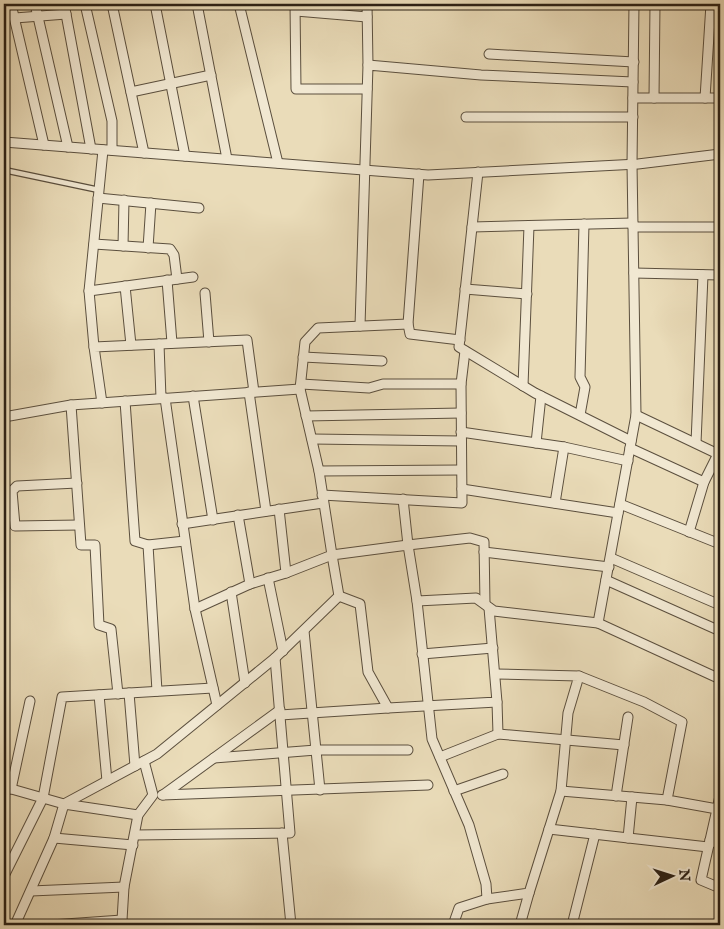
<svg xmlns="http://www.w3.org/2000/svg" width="724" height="929" viewBox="0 0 724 929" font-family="'IM FELL English',serif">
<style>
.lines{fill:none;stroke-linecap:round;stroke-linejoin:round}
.service-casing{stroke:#5b4f3e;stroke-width:7}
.minor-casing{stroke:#5b4f3e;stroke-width:11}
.service{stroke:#f1e8d2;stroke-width:4.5}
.minor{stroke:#f1e8d2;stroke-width:9}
</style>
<rect width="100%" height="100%" fill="#eadcb9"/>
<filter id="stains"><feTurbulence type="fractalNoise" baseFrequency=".004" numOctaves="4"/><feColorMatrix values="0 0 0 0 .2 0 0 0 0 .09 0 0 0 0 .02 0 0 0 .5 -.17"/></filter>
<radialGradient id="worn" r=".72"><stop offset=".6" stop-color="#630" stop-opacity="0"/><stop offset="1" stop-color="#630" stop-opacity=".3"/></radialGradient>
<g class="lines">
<defs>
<polyline id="service" points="4,170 99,190"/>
<g id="minor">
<polyline points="11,4 44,145"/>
<polyline points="35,4 68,147"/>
<polyline points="85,4 112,121 112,150"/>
<polyline points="112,4 144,153"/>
<polyline points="155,4 185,156"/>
<polyline points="197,4 227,159"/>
<polyline points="239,4 278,163"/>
<polyline points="295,4 296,89 367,89"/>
<polyline points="367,4 368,65"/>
<polyline points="711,4 705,98 720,98"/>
<polyline points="296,11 367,17"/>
<polyline points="66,14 91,149"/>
<polyline points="15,18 66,14 64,4"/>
<polyline points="489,54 634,62"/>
<polyline points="131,92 211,75"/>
<polyline points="633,98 705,98"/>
<polyline points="654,98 655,4"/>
<polyline points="466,117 633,117"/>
<polyline points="4,142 428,175 638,164 720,154"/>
<polyline points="478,172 459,347 535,393 631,441"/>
<polyline points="98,198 199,208"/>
<polyline points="472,227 633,223"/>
<polyline points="633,227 720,227"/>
<polyline points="94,244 170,249 174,255 177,279"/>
<polyline points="123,246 124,200"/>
<polyline points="148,248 151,203"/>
<polyline points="634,273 720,275"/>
<polyline points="167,280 172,343"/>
<polyline points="125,286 131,345"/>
<polyline points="465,289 527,294"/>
<polyline points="89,291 193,277"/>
<polyline points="205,293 209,342"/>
<polyline points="408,324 410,334 460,340"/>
<polyline points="360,326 368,65 481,75 633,82"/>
<polyline points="159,344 161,398"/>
<polyline points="94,347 89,291 103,150"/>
<polyline points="303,357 382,361"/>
<polyline points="301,384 369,388 383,384 461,384 465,351"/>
<polyline points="523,386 529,226"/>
<polyline points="249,392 266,511"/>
<polyline points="193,396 213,520"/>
<polyline points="165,398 195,609 217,705"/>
<polyline points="125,401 135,541 148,545 185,541"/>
<polyline points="102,403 94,347 247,340 254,392"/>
<polyline points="71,405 81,545 95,545 99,625 111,629 118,694"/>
<polyline points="580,415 585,387 580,377 584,224"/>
<polyline points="636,415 720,455"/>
<polyline points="306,416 461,413"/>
<polyline points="4,417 71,405 300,389"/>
<polyline points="461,432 564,447 628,461"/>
<polyline points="312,439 461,441"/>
<polyline points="536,443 541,396"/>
<polyline points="696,443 703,275"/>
<polyline points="630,448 704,482"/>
<polyline points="319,471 461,470"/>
<polyline points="77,483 17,486 12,491 15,526 79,525"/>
<polyline points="462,489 618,513"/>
<polyline points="322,495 462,503 461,384"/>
<polyline points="403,499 408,545 470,538 484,542 485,604"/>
<polyline points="555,503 564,447"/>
<polyline points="620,504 720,544"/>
<polyline points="238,515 250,584"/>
<polyline points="182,524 323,503"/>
<polyline points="689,532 704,482 718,454"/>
<polyline points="148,545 157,691"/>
<polyline points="484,552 609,567"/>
<polyline points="611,558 720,605"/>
<polyline points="286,573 332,555 319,471 300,389 305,342 318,328 408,324 419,174"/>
<polyline points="268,578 283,651"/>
<polyline points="606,580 720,631"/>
<polyline points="231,592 245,683"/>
<polyline points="339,596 360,604 368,672 388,708 497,702 489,608"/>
<polyline points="417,601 432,739 469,825 486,884 487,899 529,893 561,791 568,713 579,676 496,674"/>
<polyline points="195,609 250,584 286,573 279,509"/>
<polyline points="598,623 720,679"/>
<polyline points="304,631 320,790"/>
<polyline points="422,654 493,648"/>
<polyline points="579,676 644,702 682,722 667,800 717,809"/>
<polyline points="129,693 135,766"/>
<polyline points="99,695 107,781"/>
<polyline points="497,702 498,734"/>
<polyline points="280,715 388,708"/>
<polyline points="440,757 498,734 624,745"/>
<polyline points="214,758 316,750 408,750"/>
<polyline points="11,789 30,701"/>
<polyline points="454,791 503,774"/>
<polyline points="561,791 667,800"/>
<polyline points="4,794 8,788 64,804 157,754 275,658 339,596 332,555 408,545 417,601 476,598 494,611 598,623 636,415 632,164 634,4"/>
<polyline points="162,795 428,785"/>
<polyline points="163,795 280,710"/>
<polyline points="616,796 628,717"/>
<polyline points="720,796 701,880 720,888"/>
<polyline points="549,829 708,847"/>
<polyline points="282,833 291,925"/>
<polyline points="135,835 290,833 275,658"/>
<polyline points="54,838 133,845"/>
<polyline points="628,838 632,797"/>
<polyline points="710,840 720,845"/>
<polyline points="4,876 43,798 62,697 213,688"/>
<polyline points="31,891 124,887"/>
<polyline points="122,920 124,887 138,815 153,795 144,761"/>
<polyline points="15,925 54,838 64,804 138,815"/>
<polyline points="51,925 122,920 121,924"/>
<polyline points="453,925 459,908 487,899"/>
<polyline points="520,925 529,893"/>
<polyline points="572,925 595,834"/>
</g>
</defs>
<use href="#service" class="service-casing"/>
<use href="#minor" class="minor-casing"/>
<use href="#service" class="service"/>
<use href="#minor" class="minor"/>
</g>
<rect width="724" height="929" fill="none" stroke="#eadcb9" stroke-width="20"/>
<rect x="5" y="5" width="714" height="919" fill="none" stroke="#2b2015" stroke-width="2.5"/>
<rect x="10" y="10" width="704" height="909" fill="none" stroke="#2b2015"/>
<g transform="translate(672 876) rotate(86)" stroke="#f1e8d2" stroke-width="4" paint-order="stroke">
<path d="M0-4L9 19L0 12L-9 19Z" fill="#2b2015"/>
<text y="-8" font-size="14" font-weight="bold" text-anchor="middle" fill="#2b2015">N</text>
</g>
<rect width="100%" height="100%" filter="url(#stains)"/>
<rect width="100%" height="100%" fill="url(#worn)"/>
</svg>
